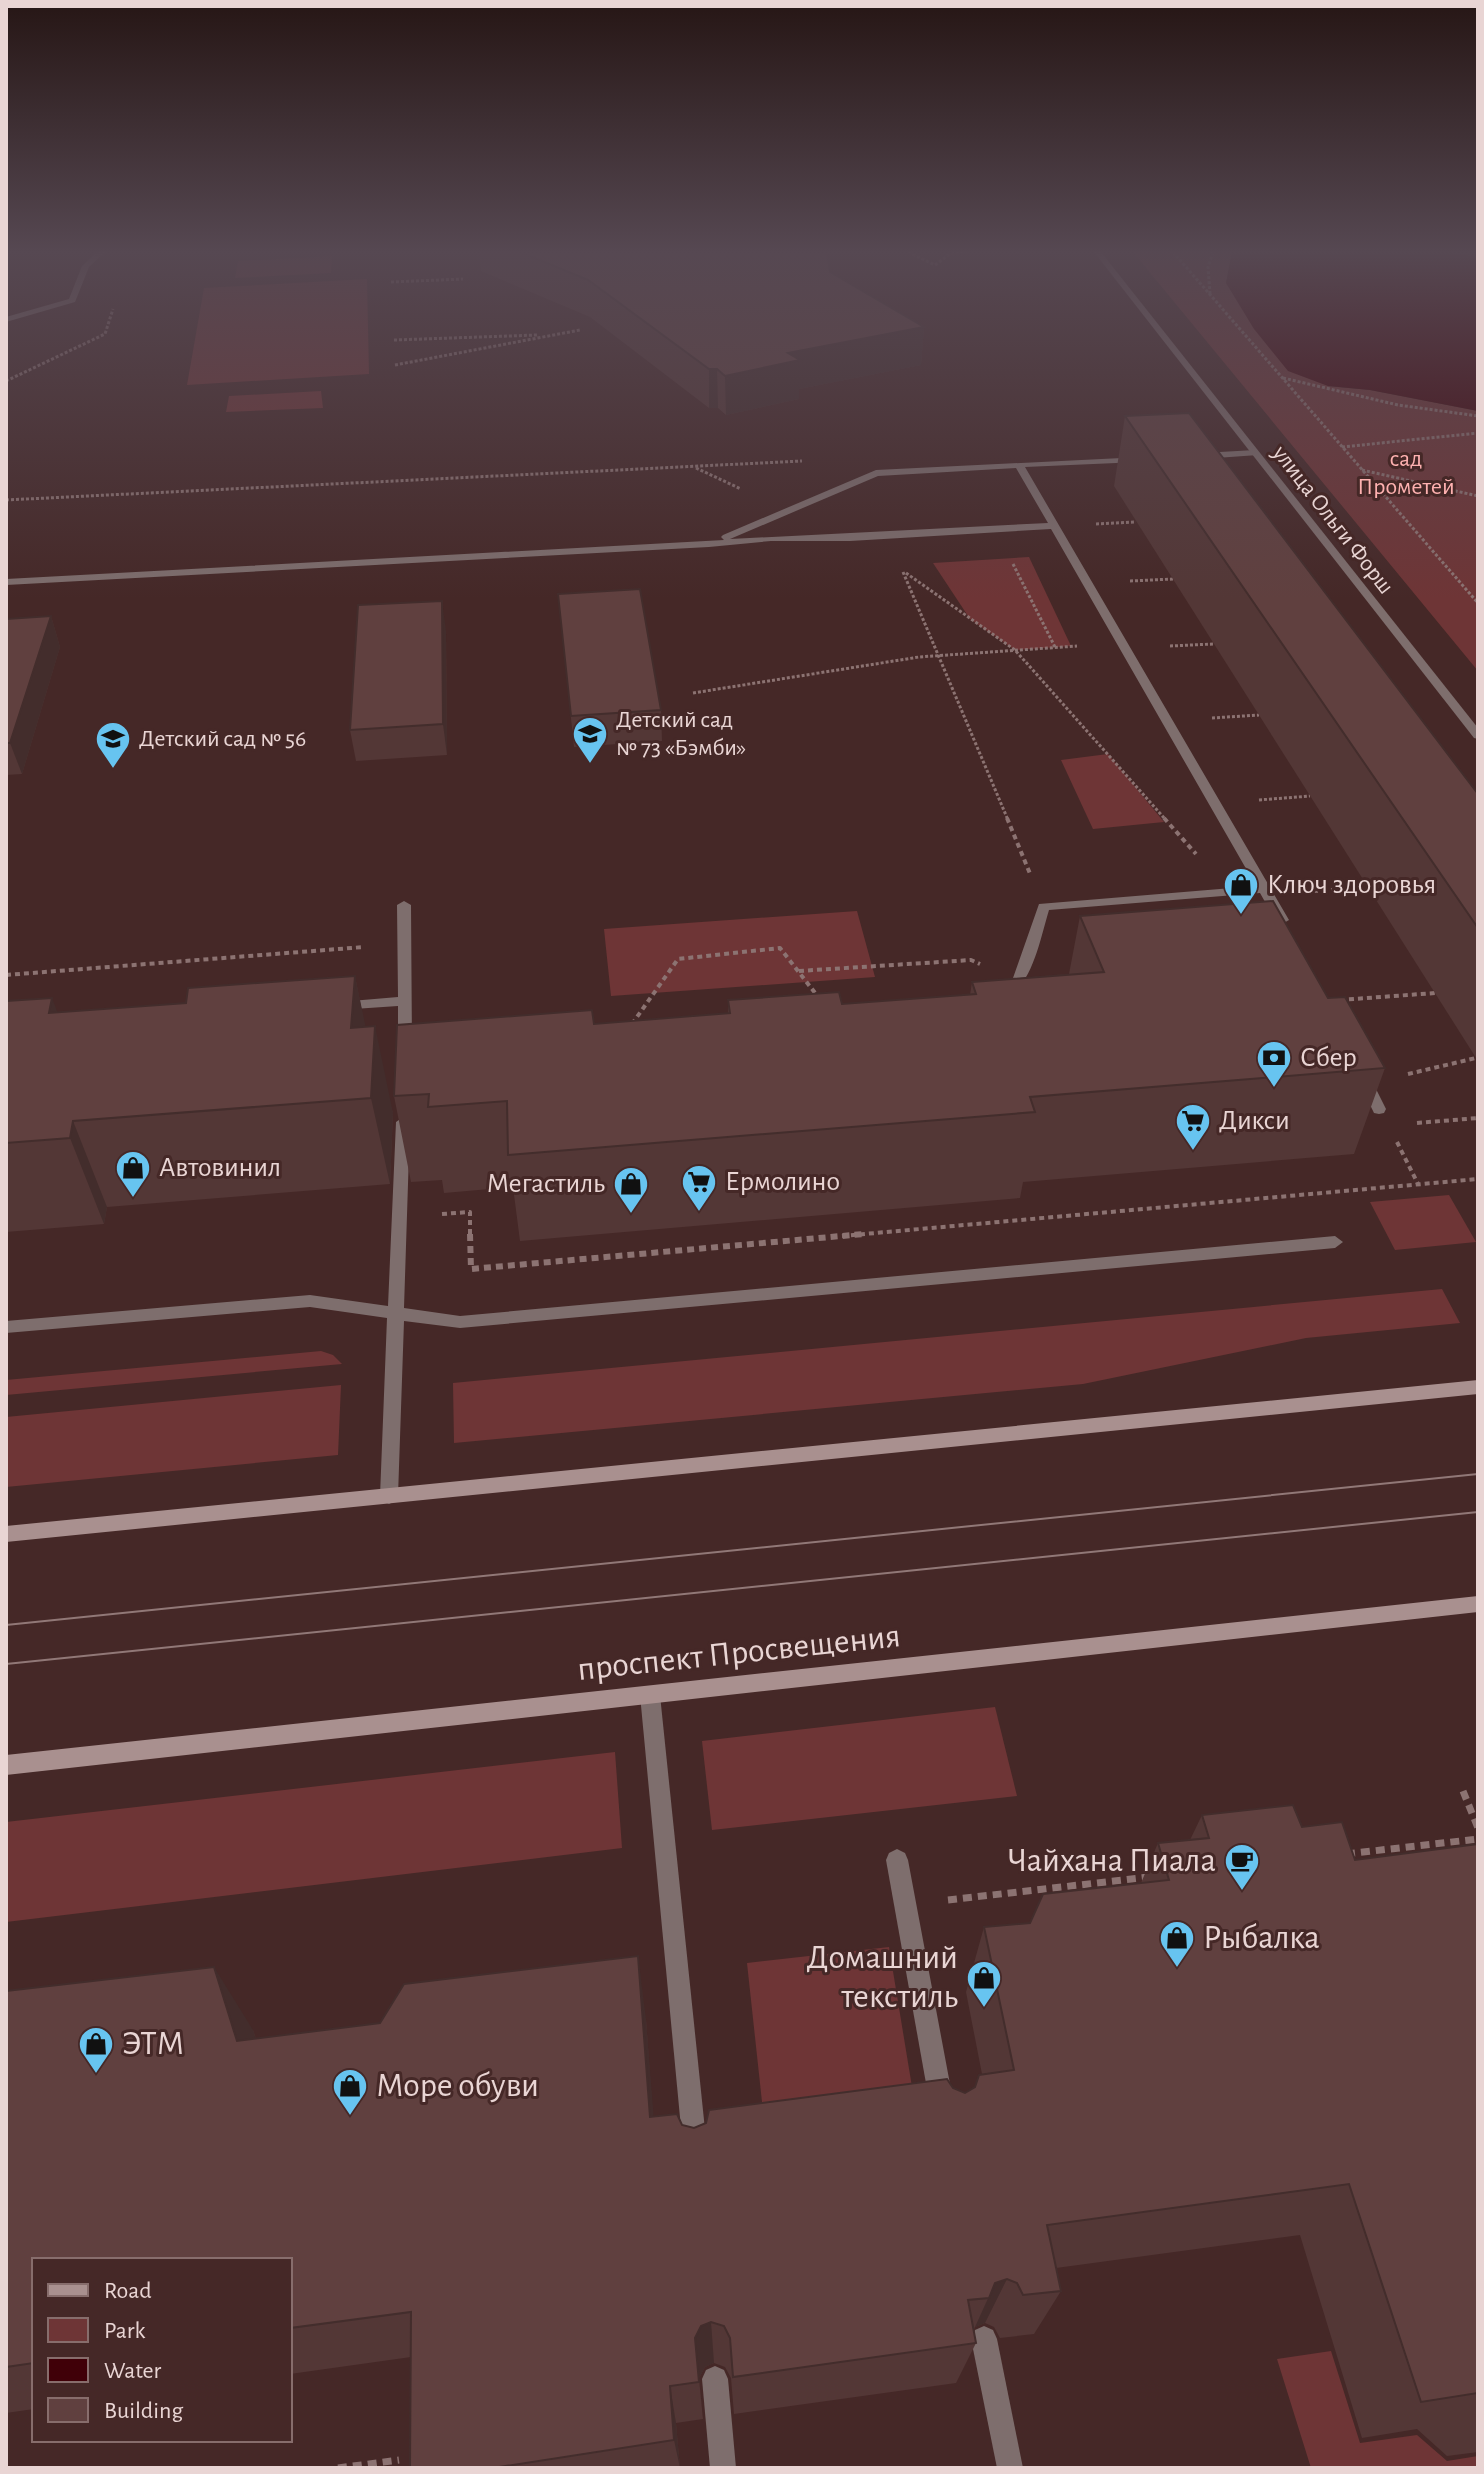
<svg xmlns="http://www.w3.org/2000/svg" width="1484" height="2474" viewBox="0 0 1484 2474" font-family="'Alegreya Sans',sans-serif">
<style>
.green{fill:#6e3536}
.water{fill:#400008}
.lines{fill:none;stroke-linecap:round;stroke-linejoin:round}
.path-far3{stroke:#8c7372;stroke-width:3;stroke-dasharray:3 2;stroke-linecap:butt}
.path-far2{stroke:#8c7372;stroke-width:4;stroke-dasharray:5 4;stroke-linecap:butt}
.path-far1{stroke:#8c7372;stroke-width:6;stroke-dasharray:7 5;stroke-linecap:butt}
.path{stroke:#8c7372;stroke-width:7;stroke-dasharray:9 6;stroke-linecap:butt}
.service{fill:#7e6e6d;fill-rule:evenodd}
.minor{fill:#7e6e6d;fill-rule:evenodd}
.secondary{fill:#a9908f;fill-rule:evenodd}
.tram{stroke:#917877;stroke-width:2}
.wall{fill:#533736}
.shaded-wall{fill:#432d2c}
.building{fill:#60403f;stroke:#432d2c;stroke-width:2}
.labels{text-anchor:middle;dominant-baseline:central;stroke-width:6;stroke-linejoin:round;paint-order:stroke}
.far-park-label{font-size:24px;fill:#feb1b0;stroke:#452827}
.far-street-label{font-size:24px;fill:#e9d5d4;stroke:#452827}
.far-poi-label{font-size:24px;fill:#e9d5d4;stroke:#452827;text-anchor:start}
.poi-label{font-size:28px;fill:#e9d5d4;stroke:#452827;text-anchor:start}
.near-street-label{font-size:34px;fill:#e9d5d4;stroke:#452827}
.near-poi-label{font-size:34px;fill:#e9d5d4;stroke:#452827;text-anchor:start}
</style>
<rect width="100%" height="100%" fill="#452827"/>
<g class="green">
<polygon points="1133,252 1232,252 1226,283 1328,386 1370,390 1478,411 1478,671"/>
<polygon points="332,256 331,273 235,278 238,261"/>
<polygon points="367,279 369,374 187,385 204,288"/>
<polygon points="321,391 323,408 226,412 229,396"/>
<polygon points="1029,557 1071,646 1015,650 970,619 933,563"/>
<polygon points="1108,754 1164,822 1093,829 1061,760"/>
<polygon points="857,911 875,977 611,996 604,929"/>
<polygon points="1449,1195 1476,1242 1395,1250 1370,1202"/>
<polygon points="1442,1289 1460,1323 1306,1338 1083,1384 454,1443 453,1383"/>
<polygon points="321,1351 333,1355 342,1364 6,1395 6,1380"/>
<polygon points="341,1385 338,1455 6,1487 6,1417"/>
<polygon points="995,1707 1017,1796 712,1830 702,1741"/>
<polygon points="615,1752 622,1848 6,1922 6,1822"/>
<polygon points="889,1947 913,2093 763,2111 747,1963"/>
<polygon points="1331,2351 1360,2443 1417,2435 1447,2461 1478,2456 1478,2468 1311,2468 1277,2359"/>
</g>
<polygon class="water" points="1232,252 1441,252 1478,257 1478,411 1370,390 1328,386 1288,371 1254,329 1226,283"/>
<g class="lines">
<g class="path-far3">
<polyline points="908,252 935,265 951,253"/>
<polyline points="1173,252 1478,603"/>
<polyline points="951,253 970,252"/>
<polyline points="391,282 463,279"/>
<polyline points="1210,294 1208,267 1213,252"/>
<polyline points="394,340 537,335"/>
<polyline points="395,365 580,330"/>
<polyline points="1283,378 1398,405 1478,416"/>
<polyline points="6,381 105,334 113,309"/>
<polyline points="1342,447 1478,433"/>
<polyline points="696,468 741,489"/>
<polyline points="1362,470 1478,496"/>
<polyline points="6,500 802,461"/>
<polyline points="1096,524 1136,522"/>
<polyline points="1013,564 1055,647"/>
<polyline points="903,572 1008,820"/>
<polyline points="906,573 1015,650 1166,820"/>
<polyline points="1130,581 1173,579"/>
<polyline points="1170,646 1213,644"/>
<polyline points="693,693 919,657 1077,646"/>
<polyline points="1212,718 1259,715"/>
<polyline points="1259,800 1310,796"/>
</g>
<g class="path-far2">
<polyline points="1007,818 1031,876"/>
<polyline points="1164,818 1196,854"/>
<polyline points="1313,891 1368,888"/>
<polyline points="799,971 971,960 980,964"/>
<polyline points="6,975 364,947"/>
<polyline points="1340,1000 1435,993"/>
<polyline points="632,1024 678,959 780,948 819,998"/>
<polyline points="1408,1074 1476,1058"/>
<polyline points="1417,1123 1478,1118"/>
<polyline points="1397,1142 1418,1184"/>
<polyline points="442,1214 470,1212 470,1236"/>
<polyline points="842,1236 1478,1179"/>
</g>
<polyline class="path-far1" points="470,1234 471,1269 864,1234"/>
<g class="path">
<polyline points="1463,1791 1478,1828"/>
<polyline points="1346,1854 1478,1839"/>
<polyline points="948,1900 1149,1877"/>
<polyline points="338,2468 399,2460"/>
</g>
<g class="service">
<polygon points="97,252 105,252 89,267 75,302 6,322 6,317 69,299 82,266"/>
<polygon points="1255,450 1258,451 1258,455 1202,459 1197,456 1202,453"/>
<path d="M1142,457V461L1139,462L1025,467L1289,920L1282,924L1277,923L1260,893L1049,910C1041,936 1032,987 1006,997L999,993L1013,978L1039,904L1256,886L1051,529L850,541H771L709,547L6,585V579L724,540L721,537L723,535L876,470ZM1016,468L1048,523L730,539L878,476Z"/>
<polygon points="404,901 411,905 412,1047 405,1052 398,1047 398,1006 339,1010 332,1006 339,1002 398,997 397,905"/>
<polygon points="1366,1077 1371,1079 1386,1109 1384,1113 1379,1114 1374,1113 1359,1082"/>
<polygon points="403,1117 410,1122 404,1308 460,1316 1335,1236 1343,1242 1335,1248 460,1328 404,1321 398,1496 395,1501 389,1504 383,1501 380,1496 387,1318 310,1307 6,1333 6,1321 310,1295 388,1306 396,1122"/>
<polygon points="650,1686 657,1689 660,1695 707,2149 704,2158 695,2161 686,2158 683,2149 640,1695 643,1689"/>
<polygon points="897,1849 905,1853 908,1860 953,2100 949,2108 941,2112 933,2108 929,2100 886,1860 889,1853"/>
<polygon points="984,2326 993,2330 997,2339 1023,2468 997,2468 971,2339 975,2330"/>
<polygon points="715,2366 724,2370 728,2379 736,2468 710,2468 702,2379 706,2370"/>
</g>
<polygon class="minor" points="1094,252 1101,252 1478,728 1478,739 1474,738"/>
<g class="secondary">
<polygon points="1478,1380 1478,1394 6,1542 6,1526"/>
<polygon points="1478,1596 1478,1612 6,1775 6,1755"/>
</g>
<g class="tram">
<polyline points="6,1625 1478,1474"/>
<polyline points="6,1664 1478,1512"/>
</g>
</g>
<g class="wall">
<polygon points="479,252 827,252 830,272 924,327 921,365 799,389 799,399 726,415 718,408 709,408 590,317 481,271"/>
<polygon points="1125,416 1478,794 1478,1061 1114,486"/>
<polygon points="558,594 661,710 662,741 574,747"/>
<polygon points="51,616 60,647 22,774 6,775 6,619"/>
<polygon points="446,631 447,755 356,761 350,730"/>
<polygon points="1080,916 1328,998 1385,1068 1354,1154 1023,1182 1020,1198 520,1241 513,1187 444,1193 442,1180 411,1182 394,1096 594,1024 728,1013 728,1000 842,1004 970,995 972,982 1069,974"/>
<polygon points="355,976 365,1027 393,1113 390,1184 107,1207 104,1224 6,1232 6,1001 58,1012 186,1003"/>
<polygon points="1202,1815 1302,1827 1355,1860 1478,1844 1478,2452 1447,2456 1417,2429 1362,2438 1300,2235 1056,2268 1061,2291 1034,2334 1000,2338 994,2327 985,2323 975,2327 974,2330 976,2343 956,2383 734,2414 731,2378 725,2367 714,2363 705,2367 699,2378 703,2419 676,2423 680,2468 410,2468 411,2357 290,2374 290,2260 34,2260 34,2409 6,2413 6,1991 253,2030 256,2039 646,2019 653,2117 694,2128 953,2088 965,2093 975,2087 982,2074 966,1992 984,1927 1030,1923 1141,1883 1158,1843 1190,1840"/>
</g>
<g class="shaded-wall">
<polygon points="924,327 921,365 799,389 799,399 726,415 725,376 788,353"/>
<polygon points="709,369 717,369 718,408 709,408"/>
<polygon points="442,601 446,631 447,755 443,724"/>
<polygon points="51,616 60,647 22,774 10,743"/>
<polygon points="355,976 373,1062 351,1028"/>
<polygon points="52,998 85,1084 49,1013"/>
<polygon points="375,1026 393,1113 390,1184 371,1098"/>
<polygon points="73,1121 107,1207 104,1224 70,1138"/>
<polygon points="638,1956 646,2019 658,2172 650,2117"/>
<polygon points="214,1967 253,2030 276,2100 237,2041"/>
<polygon points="1007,2279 985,2323 975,2327 995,2283"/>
<polygon points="711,2322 714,2363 705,2367 699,2378 703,2419 695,2338 701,2326"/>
<polygon points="670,2386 676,2423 680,2468 674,2440"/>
</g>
<g class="building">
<polygon points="520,252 827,252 830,272 924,327 788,353 800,360 725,376 717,369 709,369 588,280"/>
<polygon points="1189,413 1478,794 1478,928 1125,416"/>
<polygon points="640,589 661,710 571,716 558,594"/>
<polygon points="442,601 443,724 350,730 358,605"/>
<polygon points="51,616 10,743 6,743 6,619"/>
<polygon points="1273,901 1328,998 1345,997 1385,1068 1030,1097 1035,1112 508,1155 507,1101 428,1107 429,1094 394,1096 397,1025 592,1010 594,1024 730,1013 728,1000 839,992 842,1004 976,994 972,982 1104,972 1080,916"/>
<polygon points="355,976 351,1028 375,1026 371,1098 73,1121 70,1138 6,1143 6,1001 52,998 49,1013 186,1003 188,988"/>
<polygon points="1293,1805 1302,1827 1342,1822 1355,1860 1478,1844 1478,2393 1421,2402 1349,2184 1047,2225 1061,2291 1023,2295 1017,2283 1007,2279 995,2283 989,2298 968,2300 976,2343 733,2377 730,2338 724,2326 711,2322 701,2326 695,2338 699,2382 670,2386 674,2440 493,2468 410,2468 411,2312 290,2328 290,2260 34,2260 34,2363 6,2367 6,1991 214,1967 237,2041 380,2023 404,1984 638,1956 650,2117 677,2114 682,2125 694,2128 706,2123 709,2110 947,2079 953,2088 965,2093 975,2087 979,2075 1014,2070 984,1927 1030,1923 1043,1894 1169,1880 1158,1843 1209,1838 1202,1815"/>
</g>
<linearGradient id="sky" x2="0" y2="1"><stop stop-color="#261615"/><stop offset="0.42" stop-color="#564852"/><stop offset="1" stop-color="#564852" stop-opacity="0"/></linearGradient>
<rect width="1484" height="599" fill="url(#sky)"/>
<defs>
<symbol id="school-pin" viewBox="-11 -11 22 30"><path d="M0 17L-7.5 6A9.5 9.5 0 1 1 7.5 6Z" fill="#67c4f0" stroke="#452827"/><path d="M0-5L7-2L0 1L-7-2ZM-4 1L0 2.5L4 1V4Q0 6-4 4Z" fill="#111"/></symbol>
<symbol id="shop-pin" viewBox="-11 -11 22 30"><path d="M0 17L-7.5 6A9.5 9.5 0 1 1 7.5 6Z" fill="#67c4f0" stroke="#452827"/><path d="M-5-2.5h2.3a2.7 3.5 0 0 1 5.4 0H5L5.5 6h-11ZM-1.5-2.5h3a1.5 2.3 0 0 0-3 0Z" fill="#111"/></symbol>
<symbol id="bank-pin" viewBox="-11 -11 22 30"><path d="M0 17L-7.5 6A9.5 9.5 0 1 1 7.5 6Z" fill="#67c4f0" stroke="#452827"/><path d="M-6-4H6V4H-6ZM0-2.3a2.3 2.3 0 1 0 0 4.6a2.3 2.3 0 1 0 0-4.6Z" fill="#111"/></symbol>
<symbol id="supermarket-pin" viewBox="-11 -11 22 30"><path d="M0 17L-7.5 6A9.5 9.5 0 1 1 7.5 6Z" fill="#67c4f0" stroke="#452827"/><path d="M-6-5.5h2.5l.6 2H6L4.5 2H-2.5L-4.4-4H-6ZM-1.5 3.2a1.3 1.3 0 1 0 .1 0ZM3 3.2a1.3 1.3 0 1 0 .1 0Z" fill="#111"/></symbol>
<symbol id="cafe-pin" viewBox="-11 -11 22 30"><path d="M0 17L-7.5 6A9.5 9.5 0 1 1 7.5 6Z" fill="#67c4f0" stroke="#452827"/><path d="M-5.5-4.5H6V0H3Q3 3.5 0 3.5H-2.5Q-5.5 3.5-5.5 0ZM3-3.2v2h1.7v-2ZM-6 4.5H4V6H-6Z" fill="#111"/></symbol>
</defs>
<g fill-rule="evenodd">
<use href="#school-pin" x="570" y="714" width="40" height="54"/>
<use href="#school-pin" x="93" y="719" width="40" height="54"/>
<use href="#shop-pin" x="1221" y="865" width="40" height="54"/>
<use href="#bank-pin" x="1254" y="1038" width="40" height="54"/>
<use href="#supermarket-pin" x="1173" y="1101" width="40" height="54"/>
<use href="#shop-pin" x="113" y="1148" width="40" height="54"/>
<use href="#supermarket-pin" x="679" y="1162" width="40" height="54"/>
<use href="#shop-pin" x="611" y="1164" width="40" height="54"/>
<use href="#cafe-pin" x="1222" y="1841" width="40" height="54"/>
<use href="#shop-pin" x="1157" y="1918" width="40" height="54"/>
<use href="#shop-pin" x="964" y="1958" width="40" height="54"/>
<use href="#shop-pin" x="76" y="2024" width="40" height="54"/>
<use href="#shop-pin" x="330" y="2066" width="40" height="54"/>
</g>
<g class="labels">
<g class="far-park-label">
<text x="1406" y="459">сад<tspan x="1406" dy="28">Прометей</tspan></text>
</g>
<g class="far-street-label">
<text transform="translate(1333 520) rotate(52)">улица Ольги Форш</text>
</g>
<g class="far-poi-label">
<text x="616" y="720">Детский сад<tspan x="616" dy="28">№ 73 «Бэмби»</tspan></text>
<text x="139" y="739">Детский сад № 56</text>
</g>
<g class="poi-label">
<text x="1267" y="885">Ключ здоровья</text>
<text x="1300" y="1058">Сбер</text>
<text x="1219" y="1121">Дикси</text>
<text x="159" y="1168">Автовинил</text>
<text x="725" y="1182">Ермолино</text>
<text x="605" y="1184" text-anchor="end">Мегастиль</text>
</g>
<g class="near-street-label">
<text transform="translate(739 1653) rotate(-6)">проспект Просвещения</text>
</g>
<g class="near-poi-label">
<text x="1216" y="1861" text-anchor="end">Чайхана Пиала</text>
<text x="1203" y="1938">Рыбалка</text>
<text x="958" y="1958" text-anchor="end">Домашний<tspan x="958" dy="39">текстиль</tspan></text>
<text x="122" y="2044">ЭТМ</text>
<text x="376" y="2086">Море обуви</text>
</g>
</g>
<rect width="1484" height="2474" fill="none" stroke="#e9d5d4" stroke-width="16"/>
<rect x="32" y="2258" width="260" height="184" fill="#452827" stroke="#876d6c" stroke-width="2"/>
<rect x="48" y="2284" width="40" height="12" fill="#a9908f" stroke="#876d6c" stroke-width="2"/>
<text x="104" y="2298" font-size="24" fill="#e9d5d4">Road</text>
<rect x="48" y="2318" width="40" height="24" fill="#6e3536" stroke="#876d6c" stroke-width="2"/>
<text x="104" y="2338" font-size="24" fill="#e9d5d4">Park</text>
<rect x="48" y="2358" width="40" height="24" fill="#400008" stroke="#876d6c" stroke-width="2"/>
<text x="104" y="2378" font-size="24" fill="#e9d5d4">Water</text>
<rect x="48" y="2398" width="40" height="24" fill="#60403f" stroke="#876d6c" stroke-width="2"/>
<text x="104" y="2418" font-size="24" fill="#e9d5d4">Building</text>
</svg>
